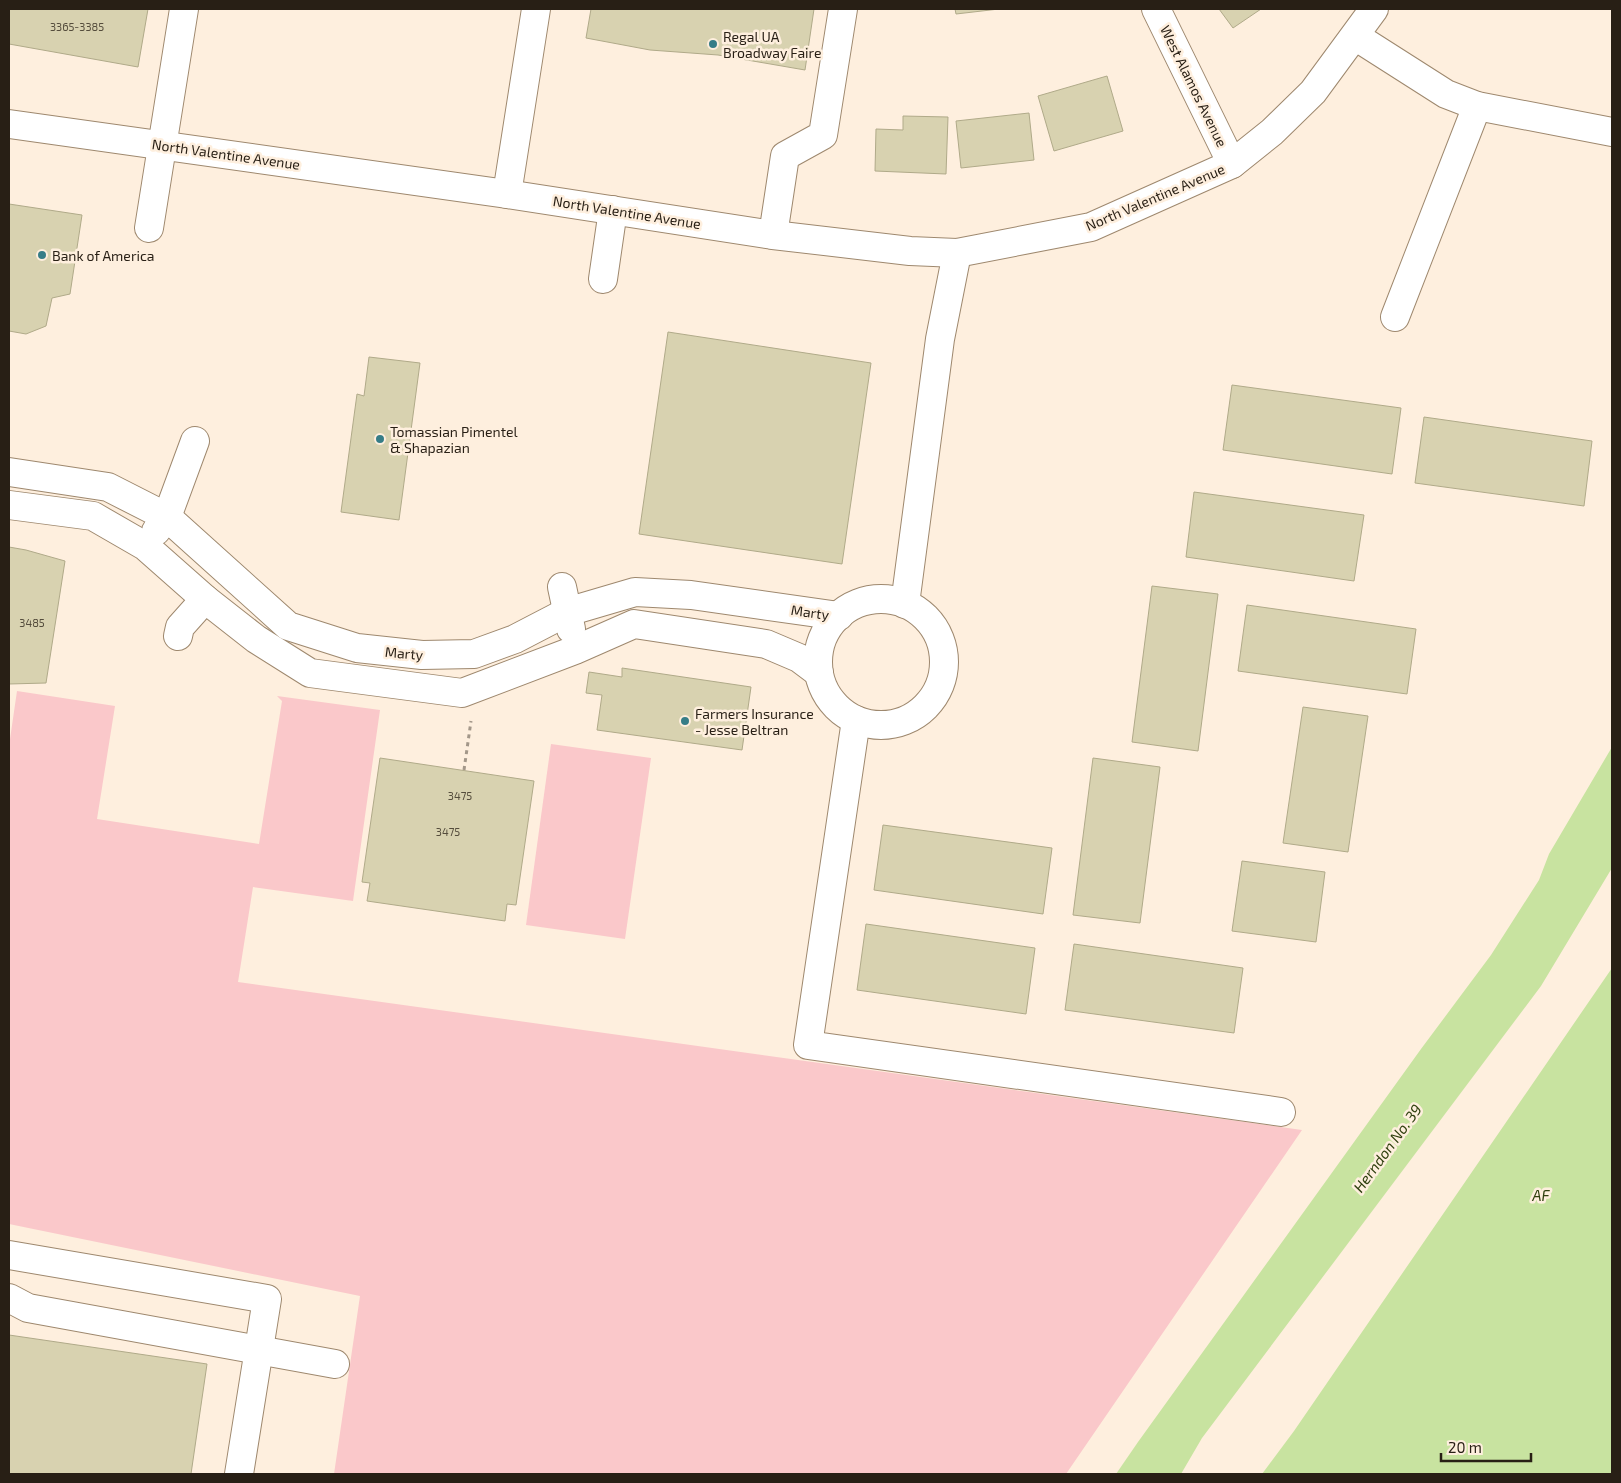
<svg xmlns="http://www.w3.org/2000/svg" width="1621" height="1483" viewBox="0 0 1621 1483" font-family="'Exo 2',sans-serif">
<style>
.green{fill:#fac8ca}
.water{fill:#c8e3a0}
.building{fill:#d8d2b0;stroke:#b0aa89}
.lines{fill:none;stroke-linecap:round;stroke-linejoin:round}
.minor-casing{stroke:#9e886e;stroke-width:30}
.path{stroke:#a39789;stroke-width:3;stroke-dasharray:4 4;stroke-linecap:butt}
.minor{stroke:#fff;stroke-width:28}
.poi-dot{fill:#367d87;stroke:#feefde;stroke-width:2}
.labels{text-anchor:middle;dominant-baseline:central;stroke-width:5;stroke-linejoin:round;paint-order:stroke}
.number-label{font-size:11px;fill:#544c3c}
.poi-label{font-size:14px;fill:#281f15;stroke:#feefde;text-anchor:start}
.street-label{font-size:14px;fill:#281f15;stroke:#feefde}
.water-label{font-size:15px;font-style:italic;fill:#30400f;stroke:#feefde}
</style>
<rect width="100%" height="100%" fill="#feefde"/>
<g class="green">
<polygon points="17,691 115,706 97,819 259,844 282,701 277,696 380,710 353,901 253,887 238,982 1302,1130 1066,1474 334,1474 360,1296 9,1224 9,746"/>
<polygon points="551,744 651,758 625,939 526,925"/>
</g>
<g class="water">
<polygon points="1612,747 1612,868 1541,986 1202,1438 1181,1474 1116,1474 1138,1442 1421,1049 1491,955 1539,880 1549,854"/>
<polygon points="1612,968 1612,1474 1262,1474 1294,1431"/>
</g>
<g class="building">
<polygon points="9,9 148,9 138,67 9,44"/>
<polygon points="591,9 814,9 805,70 718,55 650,50 586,38"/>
<polygon points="955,9 999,9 956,14"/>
<polygon points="1219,9 1261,9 1233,28"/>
<polygon points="1107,76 1123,131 1054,151 1038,96"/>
<polygon points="1029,113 1034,160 961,168 956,121"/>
<polygon points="903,116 948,117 946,174 875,171 876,129 903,130"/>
<polygon points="9,204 82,215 70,294 52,298 46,326 26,334 9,331"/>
<polygon points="668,332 871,363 842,564 639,534"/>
<polygon points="369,357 420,363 399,520 341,512 357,394 364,396"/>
<polygon points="1232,385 1401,408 1392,474 1223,450"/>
<polygon points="1424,417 1592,441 1584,506 1415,483"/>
<polygon points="1194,492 1364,515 1354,581 1186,557"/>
<polygon points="9,547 26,550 65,561 46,683 9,684"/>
<polygon points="1152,586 1218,594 1198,751 1132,742"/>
<polygon points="1247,605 1416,629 1407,694 1238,671"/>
<polygon points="622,668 751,687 742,750 597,730 602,695 586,693 589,672 622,677"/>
<polygon points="1303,707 1368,716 1348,852 1283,843"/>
<polygon points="380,758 534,781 516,905 507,904 505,921 367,901 370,883 362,882"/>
<polygon points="1093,758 1160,767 1140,923 1073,915"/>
<polygon points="883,825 1052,848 1043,914 874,890"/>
<polygon points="1242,861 1325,872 1316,942 1232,931"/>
<polygon points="866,924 1035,948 1026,1014 857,990"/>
<polygon points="1074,944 1243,968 1234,1033 1065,1010"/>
<polygon points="9,1335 207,1364 191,1474 9,1474"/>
</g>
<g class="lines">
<defs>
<g id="minor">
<polyline points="1156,9 1232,164"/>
<polyline points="1355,36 1446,94 1477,106 1612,132"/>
<polyline points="9,124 507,194 773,235 910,251 957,253 1091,227 1232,164 1272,132 1313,92 1374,9"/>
<polyline points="507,194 536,9"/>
<polyline points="149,228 184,9"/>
<polyline points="773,235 785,156 823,135 843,9"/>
<polyline points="603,279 613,210"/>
<polyline points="1395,317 1477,106"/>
<polyline points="9,472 108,487 167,517 288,626 357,648 422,655 474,654 515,639 567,612 635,592 691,595 839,616"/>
<polyline points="9,505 93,516 145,546 205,599 256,639 310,673 462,693 575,650 634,624 766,644 799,658 819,673"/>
<polyline points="156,531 167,517 195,441"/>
<polyline points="562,587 571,629"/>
<circle cx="881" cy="662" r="63"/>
<polyline points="905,604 940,339 957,253"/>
<polyline points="178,636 180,627 205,599"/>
<polyline points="856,720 808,1045 1281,1112"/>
<polyline points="9,1255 267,1299 239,1474"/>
<polyline points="9,1298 28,1308 335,1364"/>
</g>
</defs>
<use href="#minor" class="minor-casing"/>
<polyline class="path" points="464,770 471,721"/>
<use href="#minor" class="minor"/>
</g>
<g class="poi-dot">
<circle cx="713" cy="44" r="5"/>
<circle cx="42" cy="255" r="5"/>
<circle cx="380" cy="439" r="5"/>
<circle cx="685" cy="721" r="5"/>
</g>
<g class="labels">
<g class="number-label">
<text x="77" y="26">3365-3385</text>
<text x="32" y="622">3485</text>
<text x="460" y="795">3475</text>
<text x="448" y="831">3475</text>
</g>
<g class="poi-label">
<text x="723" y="36">Regal UA<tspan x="723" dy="16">Broadway Faire</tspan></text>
<text x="52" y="255">Bank of America</text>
<text x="390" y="431">Tomassian Pimentel<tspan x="390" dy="16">&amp; Shapazian</tspan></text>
<text x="695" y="713">Farmers Insurance<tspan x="695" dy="16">- Jesse Beltran</tspan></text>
</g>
<g class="street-label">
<text transform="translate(1194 86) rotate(64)">West Alamos Avenue</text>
<text transform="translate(226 154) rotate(8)">North Valentine Avenue</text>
<text transform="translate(1155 197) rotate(-23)">North Valentine Avenue</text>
<text transform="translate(627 212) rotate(9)">North Valentine Avenue</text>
<text transform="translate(810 612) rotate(8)">Marty</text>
<text transform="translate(404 653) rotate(5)">Marty</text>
</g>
<g class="water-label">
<text transform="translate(1387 1148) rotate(-54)">Herndon No. 39</text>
<text x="1541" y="1195">AF</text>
</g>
</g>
<rect width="1621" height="1483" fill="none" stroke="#281f15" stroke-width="20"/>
<path d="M1441 1453v8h90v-8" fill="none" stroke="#281f15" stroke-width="2.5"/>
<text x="1448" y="1453" font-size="15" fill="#281f15" stroke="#feefde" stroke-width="4" paint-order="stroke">20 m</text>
</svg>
